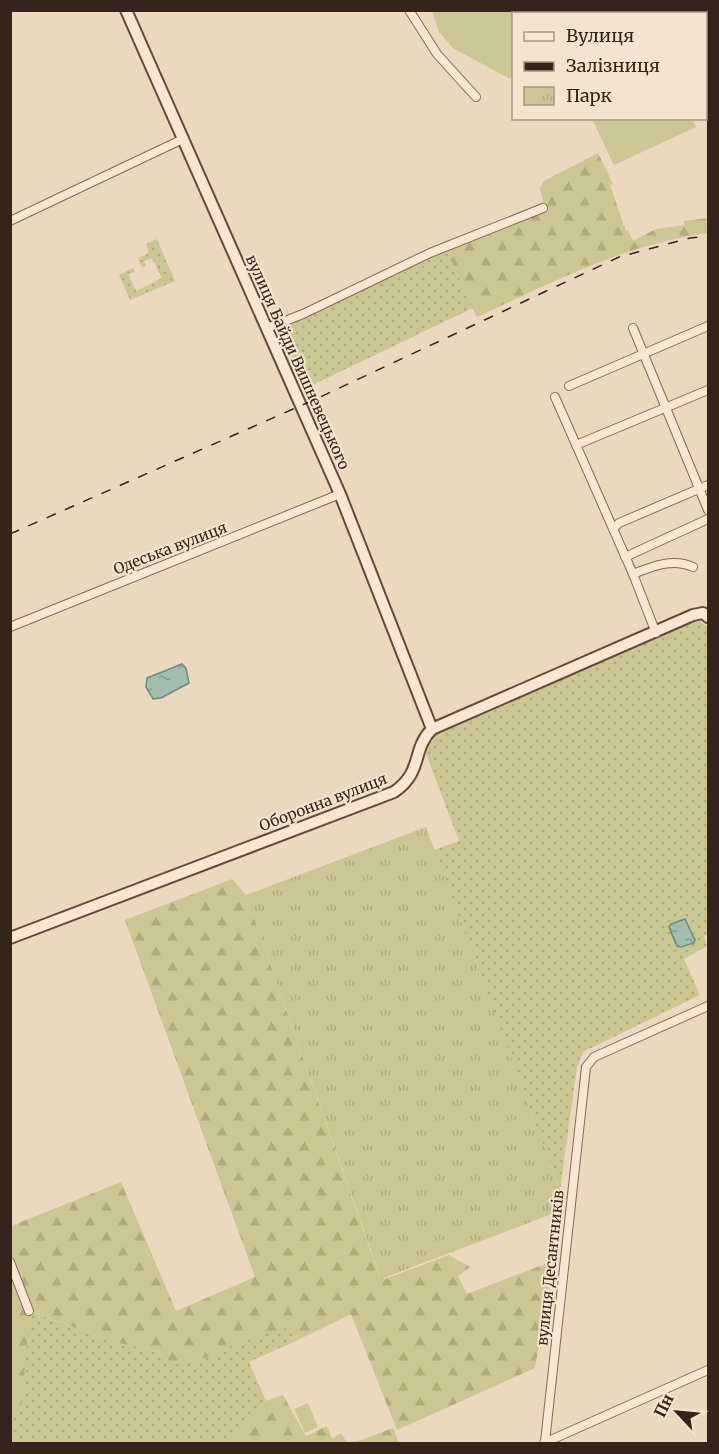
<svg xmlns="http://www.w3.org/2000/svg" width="719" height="1454" viewBox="0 0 719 1454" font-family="Merriweather,serif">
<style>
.grass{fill:url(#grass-dots)}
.forest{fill:url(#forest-firs)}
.park{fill:url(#park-tufts)}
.pitch{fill:#cac793}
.water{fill:url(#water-ripples);stroke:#6a8b7d;stroke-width:1.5}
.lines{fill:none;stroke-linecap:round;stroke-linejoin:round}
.street-casing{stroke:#846858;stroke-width:10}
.secondary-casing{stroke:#66493b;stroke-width:14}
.street{stroke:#f8e6d2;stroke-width:8}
.secondary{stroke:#f8e6d2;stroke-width:10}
.rail{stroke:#34241c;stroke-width:1.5;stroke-dasharray:10 10;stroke-linecap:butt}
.labels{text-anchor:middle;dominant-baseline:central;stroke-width:4.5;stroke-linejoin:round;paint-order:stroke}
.street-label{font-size:15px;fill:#34241c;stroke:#f4e3ce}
</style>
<defs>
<pattern id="grass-dots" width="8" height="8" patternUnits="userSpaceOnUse" patternTransform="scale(1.5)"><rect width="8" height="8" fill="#cac793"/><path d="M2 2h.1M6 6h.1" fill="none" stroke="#aeab7e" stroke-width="1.8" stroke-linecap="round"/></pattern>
<pattern id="forest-firs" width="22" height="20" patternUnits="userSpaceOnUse" patternTransform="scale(1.5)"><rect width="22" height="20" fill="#cac793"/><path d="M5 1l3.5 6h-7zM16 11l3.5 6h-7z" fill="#aeab7e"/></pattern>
<pattern id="park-tufts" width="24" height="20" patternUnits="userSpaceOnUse" patternTransform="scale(1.5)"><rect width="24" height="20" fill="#cac793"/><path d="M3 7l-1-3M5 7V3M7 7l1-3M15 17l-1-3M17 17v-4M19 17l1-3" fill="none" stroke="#aeab7e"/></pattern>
<pattern id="water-ripples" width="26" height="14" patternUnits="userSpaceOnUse" patternTransform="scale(1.5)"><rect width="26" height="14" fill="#a2beb1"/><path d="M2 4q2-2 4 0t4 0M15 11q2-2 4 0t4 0" fill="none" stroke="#859a8f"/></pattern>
</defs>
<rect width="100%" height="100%" fill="#ecd7bf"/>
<g class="grass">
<polygon points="157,239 175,281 130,300 119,275 133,268 135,272 128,274 136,291 162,278 152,258 144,261 146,266 142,268 138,258 149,253 146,244"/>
<polygon points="446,250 473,308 306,388 307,391 301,394 272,336 276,329 431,254"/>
<polygon points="698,620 708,627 708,934 704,937 707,946 684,959 700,995 583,1052 577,1067 560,1190 434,850 459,841 423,746 429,736"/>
<polygon points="29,1311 113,1342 154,1350 174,1364 209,1357 227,1345 291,1326 294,1342 249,1362 266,1401 229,1443 11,1443 10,1421 21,1410"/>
</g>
<g class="forest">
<path d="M598,153L613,184L610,185L626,231L628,230L633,241L656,229L684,225V221L708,218V233C625,244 553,282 477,317L446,250L471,234L543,202L540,188L544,181Z"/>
<polygon points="232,879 246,895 379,1275 385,1279 449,1255 470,1267 458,1276 467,1294 553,1261 535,1368 397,1430 351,1314 294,1342 291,1327 227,1345 209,1357 174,1364 154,1350 113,1342 30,1311 21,1410 11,1421 11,1226 121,1182 176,1311 255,1277 125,920"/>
<polygon points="283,1395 306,1436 327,1426 332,1439 341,1433 347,1443 229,1443 266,1401"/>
<polygon points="393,1428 399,1443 353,1443"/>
</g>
<polygon class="park" points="426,827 560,1190 557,1212 381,1279 246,895"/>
<g class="pitch">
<polygon points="615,11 616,13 514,14 513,78 508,78 453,48 439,32 432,11"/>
<polygon points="592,119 692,119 696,127 614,165"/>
<polygon points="308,1403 318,1427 305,1433 294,1409"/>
</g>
<g class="water">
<polygon points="182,664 186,668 189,683 161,698 153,699 146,687 147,678"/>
<polygon points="685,919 695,940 694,943 681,947 677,946 669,927 671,924"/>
</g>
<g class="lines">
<defs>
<g id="street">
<polyline points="409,10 437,54 476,97"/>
<polyline points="10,221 183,139"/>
<polyline points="267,328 303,314 430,253 543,208"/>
<polyline points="633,328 708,510"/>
<polyline points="569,386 708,326"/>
<polyline points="555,397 633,574 656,633"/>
<polyline points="576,445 708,390"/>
<polyline points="613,529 619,523 708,485"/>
<polyline points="625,557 708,519"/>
<path d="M633,574C653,566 673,558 693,567"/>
<polyline points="10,627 340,494"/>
<polyline points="10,1262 29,1311"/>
<polyline points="545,1442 586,1067 594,1057 708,1006"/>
<polyline points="544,1443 708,1370"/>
</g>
<g id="secondary">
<polyline points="126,10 340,494 432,729"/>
<polyline points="675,10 676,14"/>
<polyline points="706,81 708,88"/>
<path d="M10,938L394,792C424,771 411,750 432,729L693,615L703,613L708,617"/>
</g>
</defs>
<use href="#street" class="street-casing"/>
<use href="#secondary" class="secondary-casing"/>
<use href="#street" class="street"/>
<use href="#secondary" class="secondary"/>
<polyline class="rail" points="10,534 318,398 619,257 690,238 708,236"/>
</g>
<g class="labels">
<g class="street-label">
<text transform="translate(298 362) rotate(66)">вулиця Байди Вишневецького</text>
<text transform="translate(170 548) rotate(-21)">Одеська вулиця</text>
<text transform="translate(323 802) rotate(-21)">Оборонна вулиця</text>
<text transform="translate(550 1268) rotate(-84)">вулиця Десантників</text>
</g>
</g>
<rect width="719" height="1454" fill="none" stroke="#34241c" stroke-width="24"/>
<rect x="512" y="12" width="195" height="108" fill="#f4e3ce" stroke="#a79787" stroke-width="1.5"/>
<rect x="524" y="32" width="30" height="9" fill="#f8e6d2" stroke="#a79787" stroke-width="1.5"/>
<text x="566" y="42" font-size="18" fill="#34241c">Вулиця</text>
<rect x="524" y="62" width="30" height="9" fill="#34241c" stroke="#a79787" stroke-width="1.5"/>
<text x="566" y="72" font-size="18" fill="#34241c">Залізниця</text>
<rect x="524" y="87" width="30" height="18" fill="url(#park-tufts)" stroke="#a79787" stroke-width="1.5"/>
<text x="566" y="102" font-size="18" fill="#34241c">Парк</text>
<g transform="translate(677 1412) rotate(296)" stroke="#f4e3ce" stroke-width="4.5" paint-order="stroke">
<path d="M0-4.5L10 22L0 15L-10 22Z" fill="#34241c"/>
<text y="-9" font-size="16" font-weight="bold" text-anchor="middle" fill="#34241c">Пн</text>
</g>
</svg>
